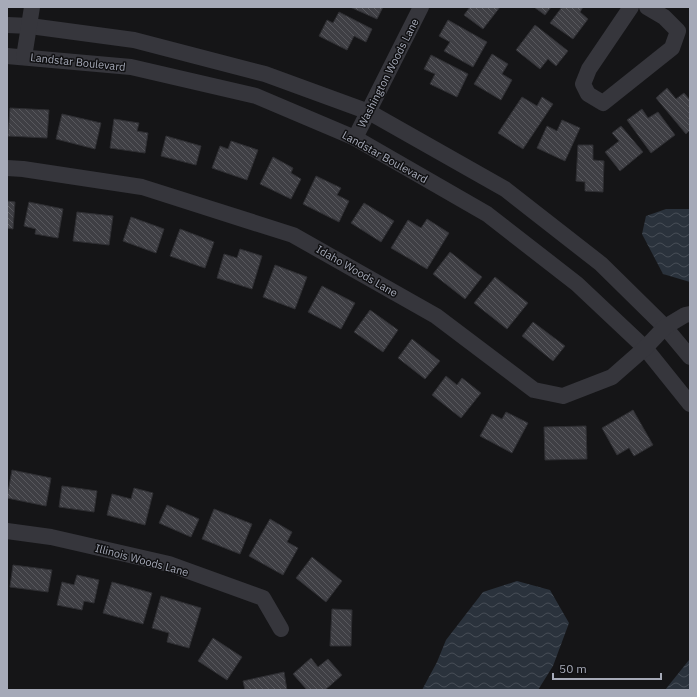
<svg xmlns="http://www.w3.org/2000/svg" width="697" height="697" viewBox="0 0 697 697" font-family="'IBM Plex Sans',sans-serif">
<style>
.water{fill:url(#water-waves)}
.building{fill:url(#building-back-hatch);stroke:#2f2f33}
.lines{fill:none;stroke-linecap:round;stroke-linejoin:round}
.minor{stroke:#36363c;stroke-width:16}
.labels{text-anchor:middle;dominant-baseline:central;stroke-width:3;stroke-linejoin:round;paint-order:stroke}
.street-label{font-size:11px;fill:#a6aab8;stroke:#101012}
</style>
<defs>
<pattern id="water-waves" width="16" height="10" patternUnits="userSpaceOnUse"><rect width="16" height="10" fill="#2a323c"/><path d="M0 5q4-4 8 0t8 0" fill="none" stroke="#464d56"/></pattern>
<pattern id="building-back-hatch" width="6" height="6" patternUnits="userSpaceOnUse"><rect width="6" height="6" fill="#3f3f44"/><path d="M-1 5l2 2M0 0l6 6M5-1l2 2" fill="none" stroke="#58585d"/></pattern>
</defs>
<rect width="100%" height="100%" fill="#151517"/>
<g class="water">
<polygon points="666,209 690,209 690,282 663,274 642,234 646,216"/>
<polygon points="517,581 550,590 569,623 553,666 538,690 422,690 437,662 446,640 483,592"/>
<polygon points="690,659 690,690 665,690 689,660"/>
</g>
<g class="building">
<polygon points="350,7 383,7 377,19"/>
<polygon points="470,7 500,7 483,29 464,15"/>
<polygon points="534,7 551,7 545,15"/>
<polygon points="562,7 583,7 580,12 588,19 573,39 550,23"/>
<polygon points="339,12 372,29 366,42 354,36 347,50 319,36 327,20 333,23"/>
<polygon points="448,20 487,42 473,67 444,51 450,42 439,36"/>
<polygon points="535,25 568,51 556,66 548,59 540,69 516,50"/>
<polygon points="492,54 508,64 502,74 512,80 501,100 474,84"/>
<polygon points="431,55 468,74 457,97 430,84 435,74 424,69"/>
<polygon points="667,88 676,99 684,93 690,100 690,130 686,134 656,98"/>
<polygon points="522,97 537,106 542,97 553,104 523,149 498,133"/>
<polygon points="10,108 49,110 47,138 8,136"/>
<polygon points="642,109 648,118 658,112 675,135 651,153 627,120"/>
<polygon points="62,114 101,123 95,149 56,139"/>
<polygon points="114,119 139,123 137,131 148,133 145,153 110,148"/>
<polygon points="562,120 580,128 565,161 537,148 547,126 557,131"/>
<polygon points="621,126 643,152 620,171 605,152 619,141 612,133"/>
<polygon points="166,136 201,146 196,165 161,156"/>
<polygon points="231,141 258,150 247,180 212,168 220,146 228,149"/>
<polygon points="578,145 593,145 593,160 604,161 603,192 585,191 585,182 576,181"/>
<polygon points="273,157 293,168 291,173 301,179 291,199 260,184"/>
<polygon points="316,176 341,188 337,195 349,201 339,222 303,204"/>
<polygon points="7,201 15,202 13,229 7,228"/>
<polygon points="29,202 63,209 58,238 35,234 36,229 24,226"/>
<polygon points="364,203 394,221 381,242 351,223"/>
<polygon points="77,212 113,216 109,245 73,241"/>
<polygon points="131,217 164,229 156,253 123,241"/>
<polygon points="427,219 449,233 427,269 391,248 408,220 421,228"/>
<polygon points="180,229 214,242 205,268 170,256"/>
<polygon points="240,249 262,256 252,289 217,278 224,254 237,258"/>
<polygon points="450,252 482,277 465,299 433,274"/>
<polygon points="275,265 307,277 295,309 263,297"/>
<polygon points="495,277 528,303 507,329 474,303"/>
<polygon points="322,286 355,303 341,329 308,312"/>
<polygon points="370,310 398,330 383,352 354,332"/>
<polygon points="533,322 565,346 553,361 522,336"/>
<polygon points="412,339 440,361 425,379 398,358"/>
<polygon points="446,376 457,385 462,378 481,393 461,418 432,395"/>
<polygon points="633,410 653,445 634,456 629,448 617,455 602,428"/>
<polygon points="506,412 528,423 512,453 480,436 492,414 502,419"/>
<polygon points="586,426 587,459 545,460 544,427"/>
<polygon points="12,470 51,478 46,506 7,498"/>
<polygon points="62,486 97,491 94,512 59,507"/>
<polygon points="134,488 153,493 145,525 107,515 112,494 131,499"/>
<polygon points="167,505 199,519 191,537 159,523"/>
<polygon points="214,509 252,524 240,554 202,539"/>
<polygon points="270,519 292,532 287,542 298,548 283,575 249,556"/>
<polygon points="312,557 342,581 326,602 296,578"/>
<polygon points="13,565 52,570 48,592 10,587"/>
<polygon points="77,575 99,580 94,603 84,601 82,610 57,605 62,582 74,585"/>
<polygon points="112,582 152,593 143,624 103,613"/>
<polygon points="161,596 201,608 189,648 167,642 169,633 152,628"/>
<polygon points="332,609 352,610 351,646 330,646"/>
<polygon points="213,638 242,657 227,680 198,661"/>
<polygon points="311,658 318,667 328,659 342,675 325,690 307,690 293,674"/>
<polygon points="284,672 287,690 245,690 243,681"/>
</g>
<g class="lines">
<g class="minor">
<polyline points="631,7 589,69 583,84 588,94 603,103 672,48 678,31 664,17 647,7"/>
<polyline points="7,25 30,26 134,40 265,74 369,112 505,189 601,264 665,327 690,357"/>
<polyline points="7,56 131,67 256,96 355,138 487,214 577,284 645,348 690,404"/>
<polyline points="24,57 32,7"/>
<polyline points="355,138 421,7"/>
<polyline points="7,168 23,169 142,187 293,235 436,316 534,390 563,396 612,377 645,348 665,327 685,315 690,314"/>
<polyline points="7,531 51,537 169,564 263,598 281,629"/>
</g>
</g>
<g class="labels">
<g class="street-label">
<text transform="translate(78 62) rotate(6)">Landstar Boulevard</text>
<text transform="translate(388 73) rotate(-63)">Washington Woods Lane</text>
<text transform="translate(385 157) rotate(29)">Landstar Boulevard</text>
<text transform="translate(357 271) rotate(30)">Idaho Woods Lane</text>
<text transform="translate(142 560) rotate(15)">Illinois Woods Lane</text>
</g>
</g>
<rect width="697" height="697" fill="none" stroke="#a6aab8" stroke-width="16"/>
<path d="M553 673v6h108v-6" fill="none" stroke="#a6aab8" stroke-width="2"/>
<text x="559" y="673" font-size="12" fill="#a6aab8" stroke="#101012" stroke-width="3" paint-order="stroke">50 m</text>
</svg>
